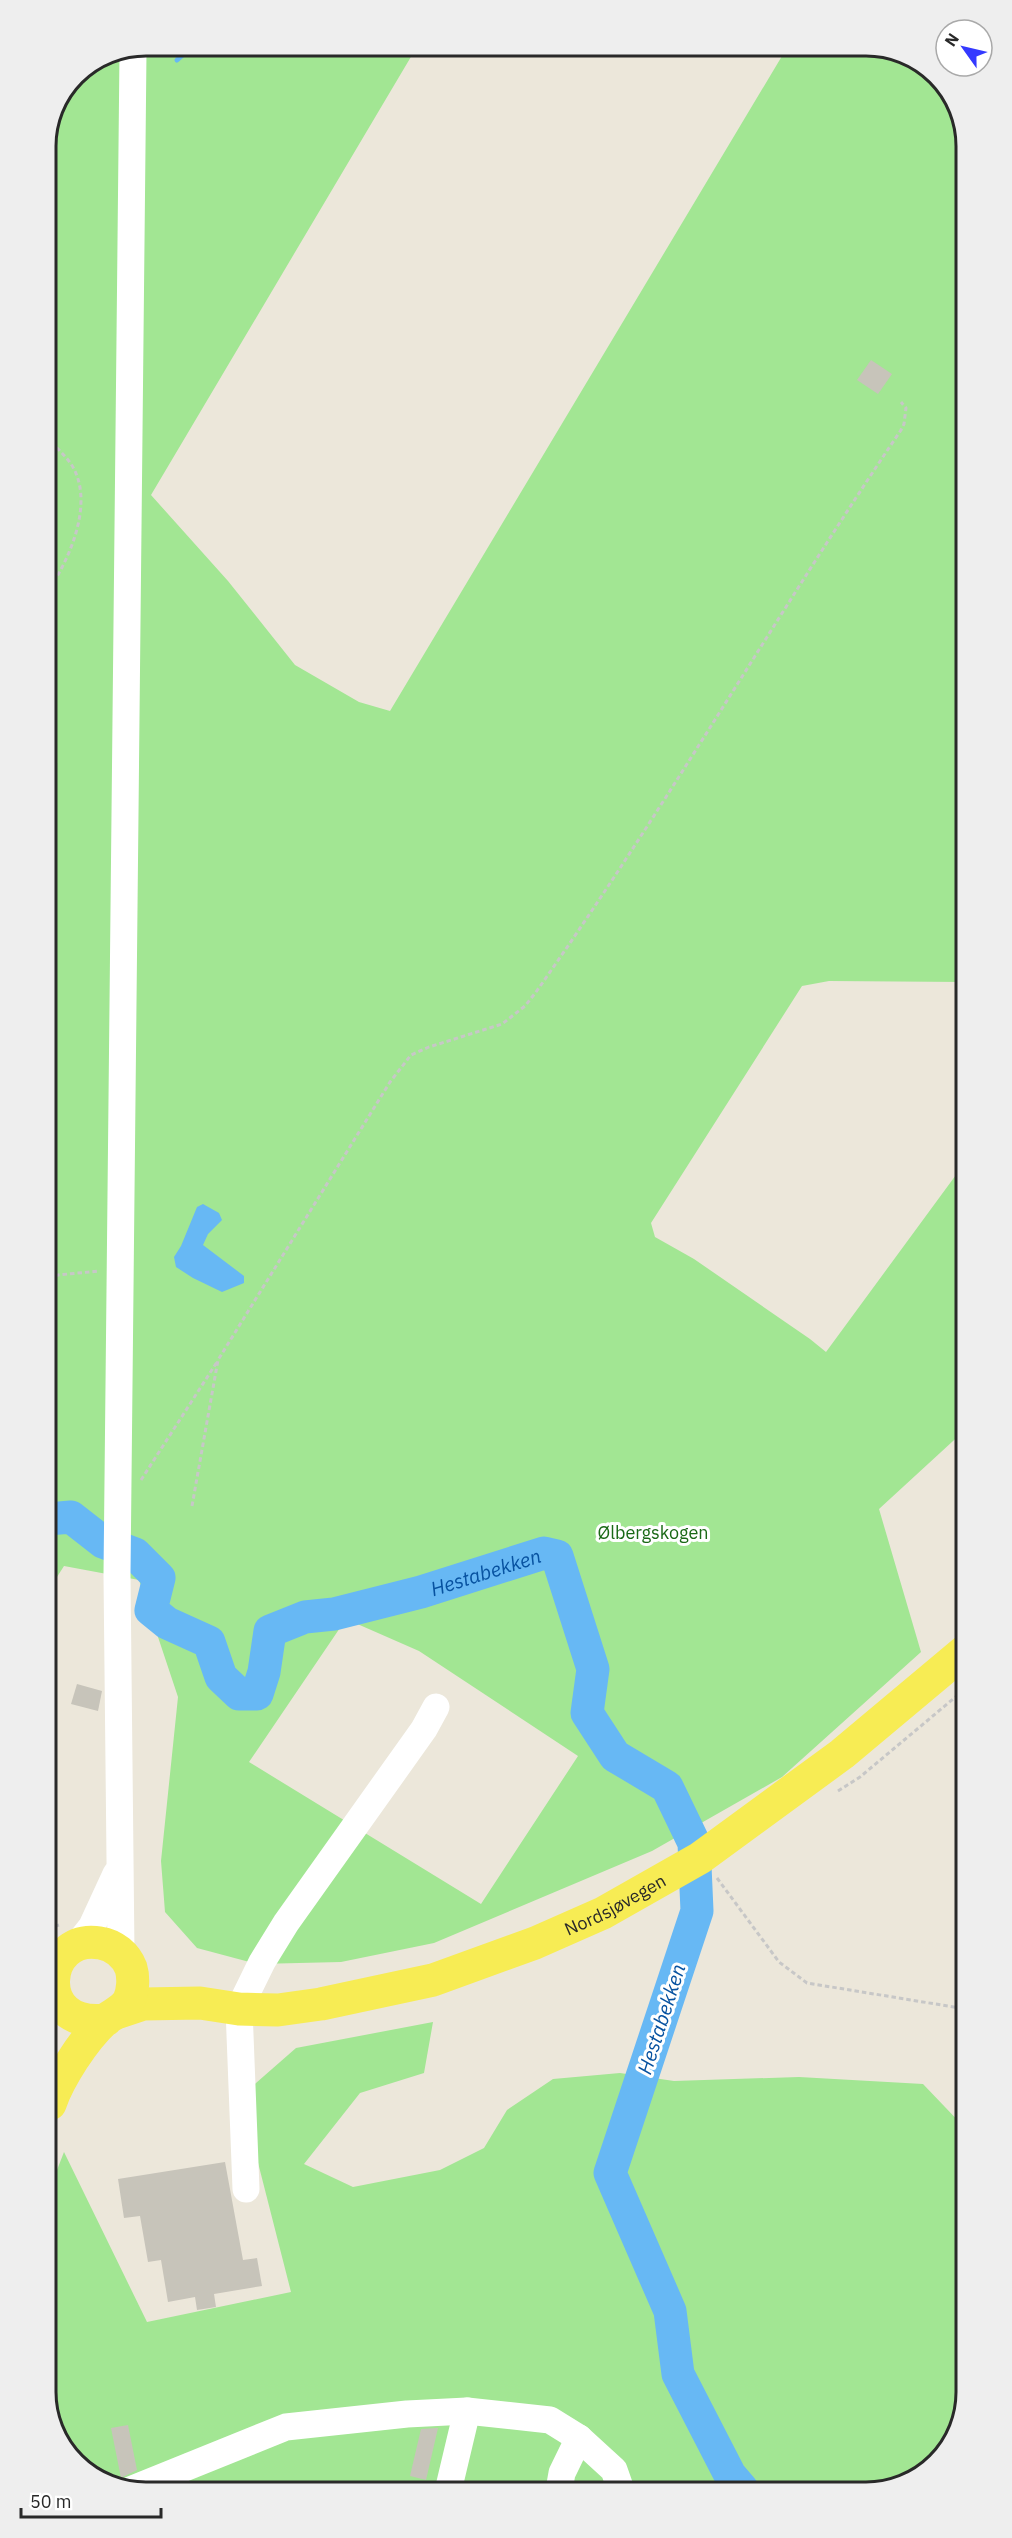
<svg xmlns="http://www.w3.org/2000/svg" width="1012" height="2538" viewBox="0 0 1012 2538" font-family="'IBM Plex Sans',sans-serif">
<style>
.green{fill:#a2e693;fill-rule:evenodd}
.water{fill:#67b8f4}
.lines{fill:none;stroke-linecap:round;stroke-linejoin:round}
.stream{stroke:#67b8f4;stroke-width:5}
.river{stroke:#67b8f4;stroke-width:33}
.building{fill:#c7c4ba}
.path{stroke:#c7c7c7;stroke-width:3;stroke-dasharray:4.5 3;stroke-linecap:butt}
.minor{stroke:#fff;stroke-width:27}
.major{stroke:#f7ec54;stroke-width:33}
.labels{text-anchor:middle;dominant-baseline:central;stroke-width:6;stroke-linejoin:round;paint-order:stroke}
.park-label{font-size:18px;fill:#1a6916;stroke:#fff}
.street-label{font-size:18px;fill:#292929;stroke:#fff}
.water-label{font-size:20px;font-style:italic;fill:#0752a0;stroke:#fff}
.rim{fill:none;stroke:#292929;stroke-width:3}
</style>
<rect width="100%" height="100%" fill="#ece7da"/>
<g class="green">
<path d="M873,45L928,66L962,114L964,982L829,981L802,986L651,1223L655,1237L694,1259L810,1339L826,1352L964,1164L965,1430L879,1509L921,1652L782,1777L652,1851L434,1943L341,1962L257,1964L197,1948L165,1912L161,1861L178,1697L139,1580L64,1566L48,1591L45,139L75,74L107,53L415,50L151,495L228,581L295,665L359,702L390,711L788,46ZM346,1619L419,1651L578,1756L481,1904L249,1762Z"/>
<polygon points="433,2022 424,2073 360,2093 304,2164 353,2187 440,2170 484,2148 507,2110 553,2079 620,2073 674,2081 799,2077 923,2084 966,2129 967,2393 946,2453 898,2488 139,2493 84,2472 50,2424 50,2188 64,2152 147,2322 291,2292 241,2096 296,2048"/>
</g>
<polygon class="water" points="203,1204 219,1213 222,1220 208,1234 203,1245 244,1276 244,1283 222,1292 193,1278 176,1267 174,1257 181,1246 197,1207"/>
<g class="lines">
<polyline class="stream" points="177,60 186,52"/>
<path class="river" id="s1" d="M48,1519L71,1517L103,1542L135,1554L159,1578L151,1610L167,1623L209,1642L221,1677L239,1694H257L264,1672L270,1631L305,1617L334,1614L421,1592L544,1553L557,1556L593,1669L587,1713L615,1756L667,1787L694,1843L697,1911L610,2173L670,2311L678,2374L730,2475L742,2489"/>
</g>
<g class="building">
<polygon points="871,360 892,374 878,394 857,380"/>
<polygon points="77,1684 102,1691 98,1711 71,1704"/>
<polygon points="225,2162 243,2260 257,2258 262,2286 214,2294 216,2307 197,2310 195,2297 168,2302 161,2260 148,2262 140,2216 124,2218 118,2179"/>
<polygon points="128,2425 137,2470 121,2478 111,2428"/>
<polygon points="438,2428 426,2480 410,2476 421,2429"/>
</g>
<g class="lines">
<g class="path">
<path d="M46,437C54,445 64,454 71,464C96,502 69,561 46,594"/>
<polyline points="48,1278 58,1275 99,1271"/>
<polyline points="141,1480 217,1362"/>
<path d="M192,1506L218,1360L390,1082L411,1055L429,1047L502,1024L525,1006L536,992C665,809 776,615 901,430L904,424L906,408L901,402"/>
<polyline points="838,1791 860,1777 965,1689"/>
<polyline points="717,1878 779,1962 807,1983 966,2009"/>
<polyline points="49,1928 59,1925"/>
</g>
<g class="minor">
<polyline points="77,1945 92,1926 116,1874"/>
<polyline points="121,1953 117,1575 133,52"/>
<polyline points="246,2189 239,2009 262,1962 286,1923 424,1729 436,1707"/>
<polyline points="130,2490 286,2427 407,2414 467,2411 550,2420 579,2438 614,2470 621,2490"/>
<polyline points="559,2490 562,2473 579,2438"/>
<polyline points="448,2491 467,2411"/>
</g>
<g class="major">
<path id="s2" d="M119,2012L143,2004L200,2003L239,2009L278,2010L321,2004L433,1980L535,1943L603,1913L700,1858L842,1754L965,1651"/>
<path d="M50,2104C59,2078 84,2039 105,2020C114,2013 124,2010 129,2000C133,1991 134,1978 131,1968C126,1955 114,1945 100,1943C42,1933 32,2029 106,2020"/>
</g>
</g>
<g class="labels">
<g class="park-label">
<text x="653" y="1532">Ølbergskogen</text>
</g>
<g class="street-label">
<text stroke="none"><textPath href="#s2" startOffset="516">Nordsjøvegen</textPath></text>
</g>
<g class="water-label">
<text stroke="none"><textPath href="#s1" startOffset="600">Hestabekken</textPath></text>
<text transform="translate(661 2019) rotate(-72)">Hestabekken</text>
</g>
</g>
<path d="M0 0H1012V2538H0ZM146 56H866A90 90 0 0 1 956 146V2392A90 90 0 0 1 866 2482H146A90 90 0 0 1 56 2392V146A90 90 0 0 1 146 56Z" fill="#eee" fill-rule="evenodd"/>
<path class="rim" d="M146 56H866A90 90 0 0 1 956 146V2392A90 90 0 0 1 866 2482H146A90 90 0 0 1 56 2392V146A90 90 0 0 1 146 56Z"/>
<g transform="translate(964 48) rotate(304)"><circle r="28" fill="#ffffff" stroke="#a9a9a9" stroke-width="1.5"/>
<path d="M0-4.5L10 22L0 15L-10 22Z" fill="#3439ff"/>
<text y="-9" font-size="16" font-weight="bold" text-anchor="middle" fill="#292929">N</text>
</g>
<path d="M21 2508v9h140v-9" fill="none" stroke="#292929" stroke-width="3"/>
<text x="30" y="2508" font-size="18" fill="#292929" stroke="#ffffff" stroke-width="4.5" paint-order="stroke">50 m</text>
</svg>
